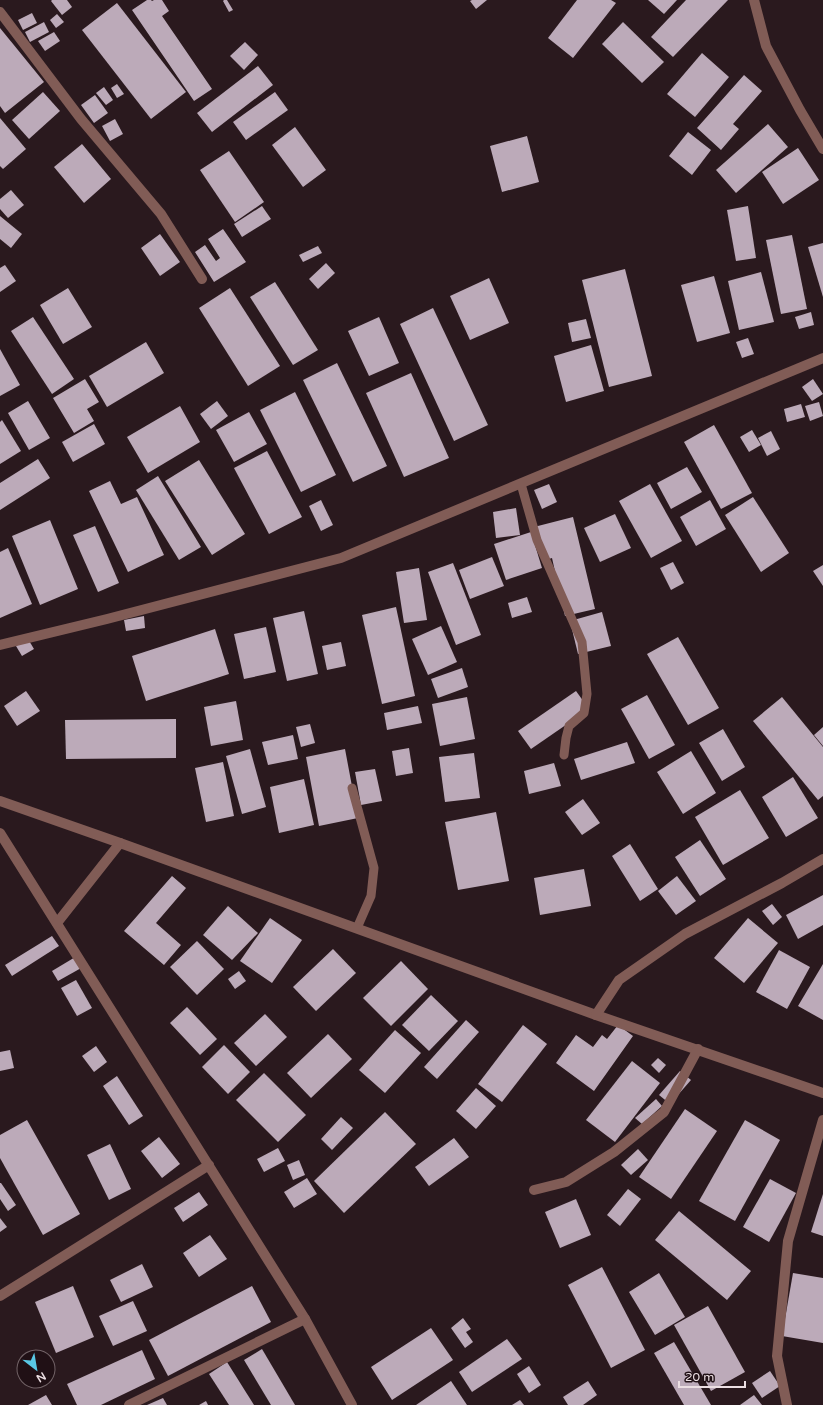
<svg xmlns="http://www.w3.org/2000/svg" width="823" height="1405" viewBox="0 0 823 1405" font-family="'Varela Round',sans-serif">
<style>
.building{fill:#bcaab9}
.lines{fill:none;stroke-linecap:round;stroke-linejoin:round}
.service{stroke:#815c56;stroke-width:9}
.minor{stroke:#815c56;stroke-width:10}
</style>
<rect width="100%" height="100%" fill="#2a191e"/>
<g class="building">
<polygon points="52,0 67,0 72,7 62,15 51,1"/>
<polygon points="147,0 151,0 152,1 154,0 162,0 169,11 162,16 212,89 194,101 132,10"/>
<polygon points="224,0 227,0 233,10 229,12 223,1"/>
<polygon points="472,0 487,0 476,9 470,1"/>
<polygon points="577,0 611,0 616,3 573,58 548,38"/>
<polygon points="648,0 677,0 664,14"/>
<polygon points="686,0 728,0 673,57 651,37"/>
<polygon points="117,3 186,92 151,119 82,30"/>
<polygon points="32,13 37,23 23,30 18,20"/>
<polygon points="57,14 64,22 56,28 50,20"/>
<polygon points="44,22 49,32 30,42 25,32"/>
<polygon points="623,22 664,62 642,83 602,44"/>
<polygon points="0,28 44,82 5,113 0,106"/>
<polygon points="54,32 60,41 45,51 38,41"/>
<polygon points="245,42 258,55 244,70 230,56"/>
<polygon points="702,53 729,77 695,117 667,94"/>
<polygon points="258,66 273,85 212,132 197,113"/>
<polygon points="744,75 762,91 733,124 739,129 721,150 697,128"/>
<polygon points="117,84 124,94 117,98 111,88"/>
<polygon points="104,87 113,100 106,105 96,93"/>
<polygon points="43,92 60,111 29,139 12,120"/>
<polygon points="275,92 288,110 246,140 233,122"/>
<polygon points="95,95 108,113 94,123 81,105"/>
<polygon points="0,118 26,149 3,169 0,166"/>
<polygon points="115,119 123,134 110,141 102,126"/>
<polygon points="768,124 788,147 736,193 716,170"/>
<polygon points="295,127 326,170 303,187 272,145"/>
<polygon points="688,132 711,150 692,175 669,156"/>
<polygon points="527,136 539,182 502,192 490,146"/>
<polygon points="82,144 111,179 84,203 54,167"/>
<polygon points="798,148 819,180 783,204 762,172"/>
<polygon points="229,151 264,202 235,222 200,170"/>
<polygon points="11,190 24,205 8,218 0,209 0,199"/>
<polygon points="262,206 271,219 242,237 234,224"/>
<polygon points="748,206 756,258 736,261 727,210"/>
<polygon points="0,216 22,234 11,248 0,239"/>
<polygon points="223,229 246,262 214,282 195,252 205,245 216,261 220,258 208,239"/>
<polygon points="160,234 180,262 160,276 141,248"/>
<polygon points="792,235 807,309 781,314 766,240"/>
<polygon points="823,243 823,297 808,247"/>
<polygon points="318,246 322,253 303,262 299,255"/>
<polygon points="326,263 335,273 318,289 309,279"/>
<polygon points="5,265 16,281 0,292 0,268"/>
<polygon points="625,269 652,376 609,387 582,280"/>
<polygon points="761,272 774,322 739,330 728,281"/>
<polygon points="714,276 730,333 697,342 681,285"/>
<polygon points="489,278 509,323 470,340 450,296"/>
<polygon points="275,282 318,350 293,365 250,297"/>
<polygon points="68,288 92,327 63,344 40,305"/>
<polygon points="230,288 280,366 248,386 199,308"/>
<polygon points="433,308 488,425 454,441 400,324"/>
<polygon points="811,312 814,325 799,329 795,317"/>
<polygon points="33,317 74,379 52,394 11,331"/>
<polygon points="379,317 399,363 369,376 348,331"/>
<polygon points="586,319 591,338 572,342 568,323"/>
<polygon points="748,338 754,354 742,358 736,342"/>
<polygon points="146,342 164,373 107,407 89,376"/>
<polygon points="591,345 604,391 566,402 554,356"/>
<polygon points="0,349 20,385 0,396"/>
<polygon points="337,363 387,466 353,482 303,380"/>
<polygon points="411,373 449,458 404,477 366,393"/>
<polygon points="85,379 99,402 87,409 94,421 74,433 53,398"/>
<polygon points="813,379 823,394 812,401 802,387"/>
<polygon points="295,392 336,475 301,492 260,410"/>
<polygon points="28,401 50,438 29,450 8,413"/>
<polygon points="217,401 228,416 211,429 200,414"/>
<polygon points="819,402 823,416 810,421 805,406"/>
<polygon points="801,404 805,417 787,422 784,409"/>
<polygon points="180,406 200,442 148,473 127,437"/>
<polygon points="249,412 267,444 234,462 216,430"/>
<polygon points="2,420 21,451 0,464 0,422"/>
<polygon points="94,424 105,444 73,462 62,442"/>
<polygon points="714,425 752,493 721,509 684,442"/>
<polygon points="752,430 761,445 749,452 740,437"/>
<polygon points="771,431 780,449 767,456 758,438"/>
<polygon points="267,451 302,517 269,534 234,468"/>
<polygon points="38,459 50,478 0,510 0,483"/>
<polygon points="199,460 245,534 212,555 165,481"/>
<polygon points="687,467 702,492 671,509 657,483"/>
<polygon points="158,476 201,547 179,560 136,490"/>
<polygon points="110,481 121,504 137,497 164,555 128,572 89,491"/>
<polygon points="549,484 557,502 542,509 534,490"/>
<polygon points="650,484 682,541 651,558 619,501"/>
<polygon points="753,497 789,553 761,572 725,515"/>
<polygon points="321,500 333,525 321,531 309,506"/>
<polygon points="710,500 726,529 696,546 680,517"/>
<polygon points="516,508 520,535 496,538 493,512"/>
<polygon points="615,514 631,548 600,562 584,528"/>
<polygon points="573,517 595,609 565,616 552,558 546,560 534,527"/>
<polygon points="50,520 78,589 40,605 12,536"/>
<polygon points="95,526 119,583 98,592 73,535"/>
<polygon points="531,532 542,568 506,580 494,544"/>
<polygon points="8,548 32,604 0,618 0,552"/>
<polygon points="492,557 504,586 470,599 459,570"/>
<polygon points="673,562 684,583 671,590 660,568"/>
<polygon points="453,563 481,635 456,645 428,572"/>
<polygon points="823,565 823,586 813,571"/>
<polygon points="419,568 427,620 404,623 396,572"/>
<polygon points="527,597 532,612 512,618 508,603"/>
<polygon points="396,607 415,696 382,704 362,615"/>
<polygon points="304,611 318,674 287,681 273,618"/>
<polygon points="602,612 611,646 578,654 570,621"/>
<polygon points="144,616 145,628 126,631 124,620"/>
<polygon points="441,626 457,662 428,675 412,639"/>
<polygon points="266,627 276,672 244,679 234,634"/>
<polygon points="215,629 229,674 146,701 132,656"/>
<polygon points="678,637 719,708 688,725 647,654"/>
<polygon points="28,639 34,649 22,656 16,646"/>
<polygon points="341,642 346,666 327,670 322,646"/>
<polygon points="462,668 468,687 438,698 431,679"/>
<polygon points="26,691 40,711 17,726 4,706"/>
<polygon points="576,691 589,709 531,749 518,731"/>
<polygon points="647,695 675,745 649,759 621,709"/>
<polygon points="467,697 475,739 440,746 432,704"/>
<polygon points="782,697 823,747 823,796 818,800 753,721"/>
<polygon points="236,701 243,740 211,746 204,707"/>
<polygon points="418,706 422,723 387,730 384,713"/>
<polygon points="176,719 176,758 66,759 65,720"/>
<polygon points="310,724 315,743 301,747 296,727"/>
<polygon points="823,727 823,746 814,735"/>
<polygon points="723,729 745,767 722,781 699,743"/>
<polygon points="293,735 298,759 268,765 262,742"/>
<polygon points="627,742 635,763 581,780 574,759"/>
<polygon points="409,748 413,773 396,776 392,751"/>
<polygon points="250,749 266,807 242,814 226,756"/>
<polygon points="345,749 358,818 319,826 306,757"/>
<polygon points="691,751 716,793 683,814 657,772"/>
<polygon points="474,753 480,798 445,802 439,757"/>
<polygon points="223,762 234,816 206,822 195,768"/>
<polygon points="554,763 561,786 529,794 524,771"/>
<polygon points="375,769 382,801 361,805 355,772"/>
<polygon points="793,777 818,818 786,837 762,797"/>
<polygon points="304,779 314,825 279,833 270,787"/>
<polygon points="740,790 769,838 723,865 695,817"/>
<polygon points="583,799 600,823 582,835 565,812"/>
<polygon points="496,812 509,881 458,890 445,822"/>
<polygon points="700,840 726,879 700,896 675,857"/>
<polygon points="630,844 658,889 640,901 612,856"/>
<polygon points="584,869 591,906 540,915 534,878"/>
<polygon points="172,876 186,888 156,923 181,945 164,965 124,931"/>
<polygon points="677,876 696,901 676,915 658,891"/>
<polygon points="823,895 823,925 798,939 786,915"/>
<polygon points="772,904 782,917 773,925 762,911"/>
<polygon points="228,906 258,933 232,960 203,935"/>
<polygon points="270,918 302,940 272,983 240,961"/>
<polygon points="748,918 778,943 744,983 714,958"/>
<polygon points="52,936 59,946 12,976 5,965"/>
<polygon points="197,941 224,969 197,995 170,967"/>
<polygon points="333,949 356,973 316,1011 293,987"/>
<polygon points="779,950 810,967 787,1009 756,992"/>
<polygon points="77,956 83,967 58,981 52,971"/>
<polygon points="401,961 428,989 391,1026 363,998"/>
<polygon points="823,964 823,1020 798,1006"/>
<polygon points="239,971 246,981 235,989 228,979"/>
<polygon points="76,980 92,1008 77,1016 61,988"/>
<polygon points="431,995 458,1021 429,1051 402,1025"/>
<polygon points="187,1007 217,1039 200,1055 170,1023"/>
<polygon points="265,1014 287,1037 256,1066 234,1043"/>
<polygon points="466,1020 479,1032 437,1079 424,1067"/>
<polygon points="523,1025 547,1044 502,1102 478,1084"/>
<polygon points="618,1025 633,1036 594,1091 556,1063 576,1035 593,1047 602,1035 607,1039"/>
<polygon points="395,1030 421,1053 385,1093 359,1070"/>
<polygon points="328,1034 352,1059 311,1098 287,1073"/>
<polygon points="224,1045 250,1072 228,1094 202,1067"/>
<polygon points="96,1046 107,1062 94,1072 82,1056"/>
<polygon points="10,1050 14,1068 0,1071 0,1052"/>
<polygon points="658,1058 666,1065 659,1073 651,1065"/>
<polygon points="632,1061 660,1083 615,1142 586,1120"/>
<polygon points="680,1071 691,1080 670,1104 659,1095"/>
<polygon points="264,1073 306,1115 278,1142 236,1100"/>
<polygon points="117,1076 143,1116 129,1125 103,1086"/>
<polygon points="476,1088 496,1106 476,1129 456,1111"/>
<polygon points="656,1099 662,1106 642,1124 635,1118"/>
<polygon points="685,1109 717,1131 671,1199 639,1177"/>
<polygon points="385,1112 416,1144 344,1213 314,1181"/>
<polygon points="341,1117 353,1128 332,1150 321,1139"/>
<polygon points="27,1120 80,1214 43,1235 0,1158 0,1135"/>
<polygon points="745,1120 780,1140 735,1221 699,1201"/>
<polygon points="159,1137 180,1164 162,1178 141,1151"/>
<polygon points="454,1138 469,1157 429,1186 415,1167"/>
<polygon points="110,1144 131,1189 109,1200 87,1155"/>
<polygon points="278,1148 285,1161 264,1172 257,1159"/>
<polygon points="638,1149 648,1160 631,1175 621,1165"/>
<polygon points="299,1160 305,1175 293,1180 287,1165"/>
<polygon points="307,1178 317,1194 294,1208 284,1192"/>
<polygon points="770,1179 796,1193 769,1242 743,1227"/>
<polygon points="0,1183 1,1183 16,1205 8,1211 0,1199"/>
<polygon points="628,1189 641,1199 620,1226 607,1215"/>
<polygon points="199,1192 208,1205 183,1222 174,1208"/>
<polygon points="823,1194 823,1236 811,1232"/>
<polygon points="576,1199 591,1235 560,1248 545,1212"/>
<polygon points="679,1211 751,1271 727,1300 655,1240"/>
<polygon points="0,1218 7,1227 0,1232"/>
<polygon points="210,1235 227,1259 199,1277 183,1253"/>
<polygon points="142,1264 153,1287 121,1302 110,1280"/>
<polygon points="602,1267 645,1350 611,1368 568,1285"/>
<polygon points="659,1273 685,1317 655,1335 629,1292"/>
<polygon points="793,1273 823,1278 823,1343 782,1336"/>
<polygon points="73,1286 94,1337 56,1353 35,1302"/>
<polygon points="252,1286 271,1322 168,1376 149,1340"/>
<polygon points="133,1301 147,1331 113,1346 99,1316"/>
<polygon points="708,1306 745,1372 711,1391 674,1325"/>
<polygon points="463,1318 471,1329 466,1332 473,1342 465,1348 451,1328"/>
<polygon points="431,1328 453,1360 392,1400 371,1367"/>
<polygon points="507,1339 522,1359 472,1392 459,1372"/>
<polygon points="674,1342 711,1405 684,1405 654,1353"/>
<polygon points="262,1349 295,1405 271,1405 244,1360"/>
<polygon points="142,1350 155,1379 101,1405 77,1405 67,1384"/>
<polygon points="227,1362 254,1405 229,1405 209,1374"/>
<polygon points="529,1366 541,1385 529,1393 517,1374"/>
<polygon points="770,1371 780,1386 762,1398 752,1383"/>
<polygon points="451,1381 467,1405 416,1405"/>
<polygon points="588,1381 597,1395 583,1405 568,1405 563,1397"/>
<polygon points="46,1395 52,1405 28,1405"/>
<polygon points="754,1395 762,1405 740,1405"/>
<polygon points="163,1398 167,1405 147,1405"/>
<polygon points="520,1400 524,1405 512,1405"/>
<polygon points="206,1401 208,1405 199,1405"/>
</g>
<g class="lines">
<g class="service">
<polyline points="521,484 537,540 582,642 587,694 584,713 569,726 566,738 564,755"/>
<polyline points="352,788 374,868 371,896 357,928"/>
</g>
<g class="minor">
<polyline points="754,0 766,46 800,110 823,149"/>
<polyline points="0,12 81,119 161,214 202,279"/>
<polyline points="0,645 107,619 341,558 823,358"/>
<polyline points="0,801 120,843 596,1015 823,1093"/>
<polyline points="0,833 305,1319 352,1405"/>
<polyline points="57,923 120,843"/>
<polyline points="596,1015 619,980 685,934 782,883 823,859"/>
<polyline points="534,1190 566,1182 614,1152 664,1112 698,1049"/>
<polyline points="0,1296 209,1165"/>
<polyline points="129,1405 305,1319"/>
<polyline points="787,1405 777,1356 788,1241 823,1120"/>
</g>
</g>
<g transform="translate(36 1369) rotate(149)"><circle r="19" fill="#201015" stroke="#726367"/>
<path d="M0-3L7 15L0 10L-7 15Z" fill="#59c8e5"/>
<text y="-6" font-size="11" font-weight="bold" text-anchor="middle" fill="#ecdfe3">N</text>
</g>
<path d="M679 1381v6h66v-6" fill="none" stroke="#ecdfe3" stroke-width="2"/>
<text x="685" y="1381" font-size="12" fill="#ecdfe3" stroke="#201015" stroke-width="3" paint-order="stroke">20 m</text>
</svg>
